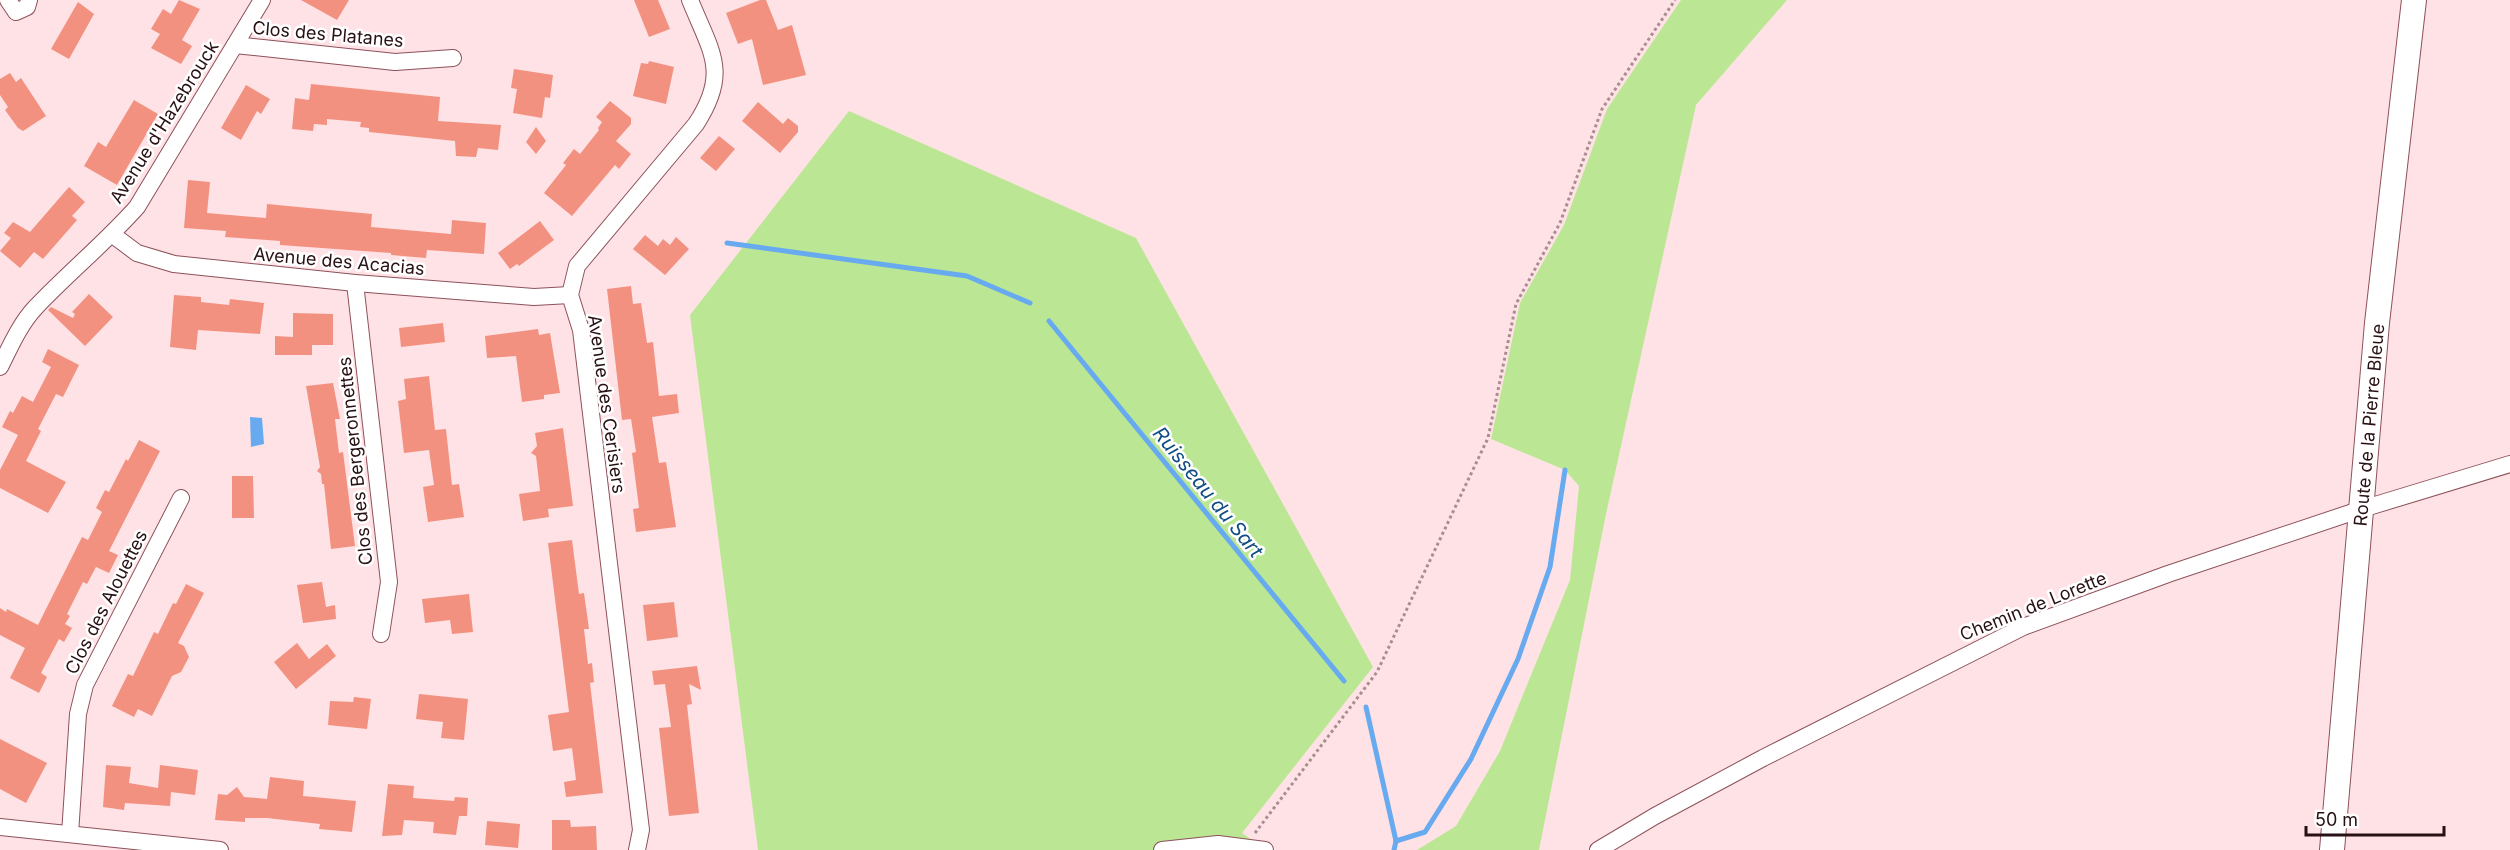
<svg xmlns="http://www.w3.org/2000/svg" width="2510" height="850" viewBox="0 0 2510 850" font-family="Inter,sans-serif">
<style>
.green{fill:#bbe794}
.water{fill:#68aaef}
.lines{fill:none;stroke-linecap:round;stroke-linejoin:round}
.stream{stroke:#68aaef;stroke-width:5}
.building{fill:#f39180}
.street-casing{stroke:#8d515a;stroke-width:18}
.secondary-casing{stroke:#8d515a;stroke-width:26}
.path{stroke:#a98e91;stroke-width:3;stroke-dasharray:3 3;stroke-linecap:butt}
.street{stroke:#fff;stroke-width:16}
.secondary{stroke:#fff;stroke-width:24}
.labels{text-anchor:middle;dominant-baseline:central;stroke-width:5;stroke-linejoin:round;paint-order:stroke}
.street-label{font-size:18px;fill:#281114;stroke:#fff}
.water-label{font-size:20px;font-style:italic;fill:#104d84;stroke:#fff}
</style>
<rect width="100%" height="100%" fill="#ffe2e5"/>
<g class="green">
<polygon points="1681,0 1787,0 1696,105 1606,514 1539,850 1417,850 1456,826 1500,751 1570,580 1579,486 1565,470 1491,439 1520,303 1564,225 1607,109"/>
<polygon points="849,111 1136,238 1373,667 1242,833 1266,850 758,850 690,315"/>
</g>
<polygon class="water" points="250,417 262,418 264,444 251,447"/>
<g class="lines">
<g class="stream">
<polyline points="727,243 967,276 1030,303"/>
<polyline points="1049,321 1344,681"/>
<polyline points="1366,707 1396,841 1394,850"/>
<polyline points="1396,841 1425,832 1471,759 1518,659 1550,567 1565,470"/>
</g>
</g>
<g class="building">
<polygon points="179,0 200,9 182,40 192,46 181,64 151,48 160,34 151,29 163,9 171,14"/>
<polygon points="301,0 349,0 337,20"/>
<polygon points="634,0 658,0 670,29 649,37"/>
<polygon points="760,0 766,0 778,30 792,25 806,75 763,85 752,39 738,44 726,13"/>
<polygon points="78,2 94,14 69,59 51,49"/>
<polygon points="649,61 674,67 666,104 633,96 641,63 648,64"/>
<polygon points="514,69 553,75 550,98 545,97 542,118 513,113 517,89 511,88"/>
<polygon points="10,73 16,82 21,78 46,116 23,131 18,128 5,110 8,107 0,95 0,79"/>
<polygon points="311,84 440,97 438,121 501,125 498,150 478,148 476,157 456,156 455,141 369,132 369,128 360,127 361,122 327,119 327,125 314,124 313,131 292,129 295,98 309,100"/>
<polygon points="246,85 270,99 261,114 257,111 241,140 221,128"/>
<polygon points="134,100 158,114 117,185 84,166 98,142 106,147"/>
<polygon points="610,101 631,118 631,124 616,141 631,154 619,169 615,165 572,216 544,193 566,165 563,163 574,149 580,154 599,130 598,128 602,122 596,117"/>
<polygon points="758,102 783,124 788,118 798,126 798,132 780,153 742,121"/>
<polygon points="536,127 546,141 536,154 526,142"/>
<polygon points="719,136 735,149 716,171 700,158"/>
<polygon points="188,180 210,182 207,213 266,218 267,204 372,214 371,227 451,234 452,220 486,223 484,254 427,250 426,258 391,255 391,253 280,245 280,241 225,237 226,231 184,228"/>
<polygon points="69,187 85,202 72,216 77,220 43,259 34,252 20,268 0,251 11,238 4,233 13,222 30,232"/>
<polygon points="540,221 554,240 519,266 517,264 510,269 498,253"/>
<polygon points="645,235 658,246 663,239 670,245 676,237 689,249 665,275 633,249"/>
<polygon points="631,286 633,304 641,303 647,343 653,342 659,396 677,394 679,413 652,417 659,463 666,462 676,527 636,532 633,509 639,508 632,453 636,452 631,419 622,420 607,289"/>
<polygon points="89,294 113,317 85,346 48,310 51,307 73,318 75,314 72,312"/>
<polygon points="174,295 201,297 201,302 229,305 230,299 264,303 260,334 198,330 196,350 170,347"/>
<polygon points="293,313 333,314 333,345 312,345 312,355 275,355 275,336 293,337"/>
<polygon points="443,323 445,342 401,347 399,328"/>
<polygon points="538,329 539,335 550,333 560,393 544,395 544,399 522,402 516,356 487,358 485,336"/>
<polygon points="48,349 79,365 63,397 56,394 38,429 41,431 26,461 66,482 48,513 0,488 0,470 18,435 2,427 10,411 13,413 22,396 33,402 51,367 42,362"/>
<polygon points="429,376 435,430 446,429 452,485 459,484 464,517 428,522 423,487 434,485 429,450 404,453 398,401 406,399 404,379"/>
<polygon points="333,383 340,419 335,419 339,453 343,452 355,546 331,549 324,484 322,484 321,474 317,471 320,467 306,386"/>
<polygon points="563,428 573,506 548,509 549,517 523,521 519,494 540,491 536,456 531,453 537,446 535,433"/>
<polygon points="139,440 160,451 109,551 118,555 109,573 96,567 87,584 83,582 67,614 70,616 65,624 72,628 64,642 59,639 41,673 47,677 39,693 10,678 25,648 0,635 0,608 6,612 7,609 38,625 82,537 88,540 102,512 96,508 105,490 109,492 126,459 128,461"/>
<polygon points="232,476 253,476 254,518 232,518"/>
<polygon points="572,540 579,594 584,593 589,629 584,629 588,664 592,663 594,682 590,683 603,793 566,797 564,782 576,780 572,748 553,751 548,715 569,712 548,543"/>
<polygon points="322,582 326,607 335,605 336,619 303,623 297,585"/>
<polygon points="186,584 204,593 178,643 184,646 189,657 181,672 172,676 152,716 138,709 134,717 112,706 128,674 133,676 154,632 158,634 173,603 176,604"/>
<polygon points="469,594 473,632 452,634 450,620 425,623 422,599"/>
<polygon points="674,602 678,637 647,641 643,605"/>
<polygon points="297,643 309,659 327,644 336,656 296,689 274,662"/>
<polygon points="697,666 701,690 689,684 692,704 687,705 699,813 669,816 659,728 671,727 665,684 654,685 652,671"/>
<polygon points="419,694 468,699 464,740 441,738 443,722 416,719"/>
<polygon points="354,697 371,699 367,729 328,725 330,701 353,702"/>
<polygon points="0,739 47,763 26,803 0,789"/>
<polygon points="106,765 131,767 129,783 158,788 160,765 198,770 195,795 171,792 170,806 125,803 124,810 103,807"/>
<polygon points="270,777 304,781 303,796 356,801 352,832 319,829 320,824 267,818 245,818 245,822 215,820 218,794 227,795 237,787 244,797 267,799"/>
<polygon points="388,784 414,786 413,798 454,801 455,797 468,798 467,816 459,816 456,835 433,833 434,822 404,820 402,835 382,836"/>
<polygon points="552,820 570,820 571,827 596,826 597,850 552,850"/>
<polygon points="487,821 520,824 518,848 485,845"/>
</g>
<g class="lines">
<defs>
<g id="street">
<polyline points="8,0 16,12 27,7 29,0"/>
<polyline points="235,45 395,62 453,58"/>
<polyline points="113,235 137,253 174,264 355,283 534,297 570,295"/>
<polyline points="355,283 389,582 381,634"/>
<path d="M0,367C10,347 20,324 35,308C68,273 105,243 137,207L262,0"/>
<polyline points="0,827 220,850"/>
<polyline points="70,834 78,714 85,685 181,498"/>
<path d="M637,850L641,830L581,330L570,295L577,266L696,124C730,72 711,52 690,0"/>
<polyline points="1162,850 1218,844 1265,850"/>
<polyline points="1598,850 1655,816 1763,758 2023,627 2168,574 2362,509 2510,464"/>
</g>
<polyline id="secondary" points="2332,850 2377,323 2414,0"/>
</defs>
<use href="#street" class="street-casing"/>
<use href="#secondary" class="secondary-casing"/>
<polyline class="path" points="1255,833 1377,672 1488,438 1516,304 1560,223 1602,109 1675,0"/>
<use href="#street" class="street"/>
<use href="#secondary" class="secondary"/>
</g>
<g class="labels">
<g class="street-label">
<text transform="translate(328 34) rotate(5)">Clos des Platanes</text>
<text transform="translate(164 122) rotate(-58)">Avenue d'Hazebrouck</text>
<text transform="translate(339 261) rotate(5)">Avenue des Acacias</text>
<text transform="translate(607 404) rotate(82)">Avenue des Cerisiers</text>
<text transform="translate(2369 425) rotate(-85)">Route de la Pierre Bleue</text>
<text transform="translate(355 461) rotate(-96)">Clos des Bergeronnettes</text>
<text transform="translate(106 602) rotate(-63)">Clos des Alouettes</text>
<text transform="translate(2033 606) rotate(-22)">Chemin de Lorette</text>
</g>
<g class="water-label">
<text transform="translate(1208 492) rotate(51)">Ruisseau du Sart</text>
</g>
</g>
<path d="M2306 826v9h138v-9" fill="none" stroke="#281114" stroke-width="3"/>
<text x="2315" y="826" font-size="18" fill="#281114" stroke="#ffffff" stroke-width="4.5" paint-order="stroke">50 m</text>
</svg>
